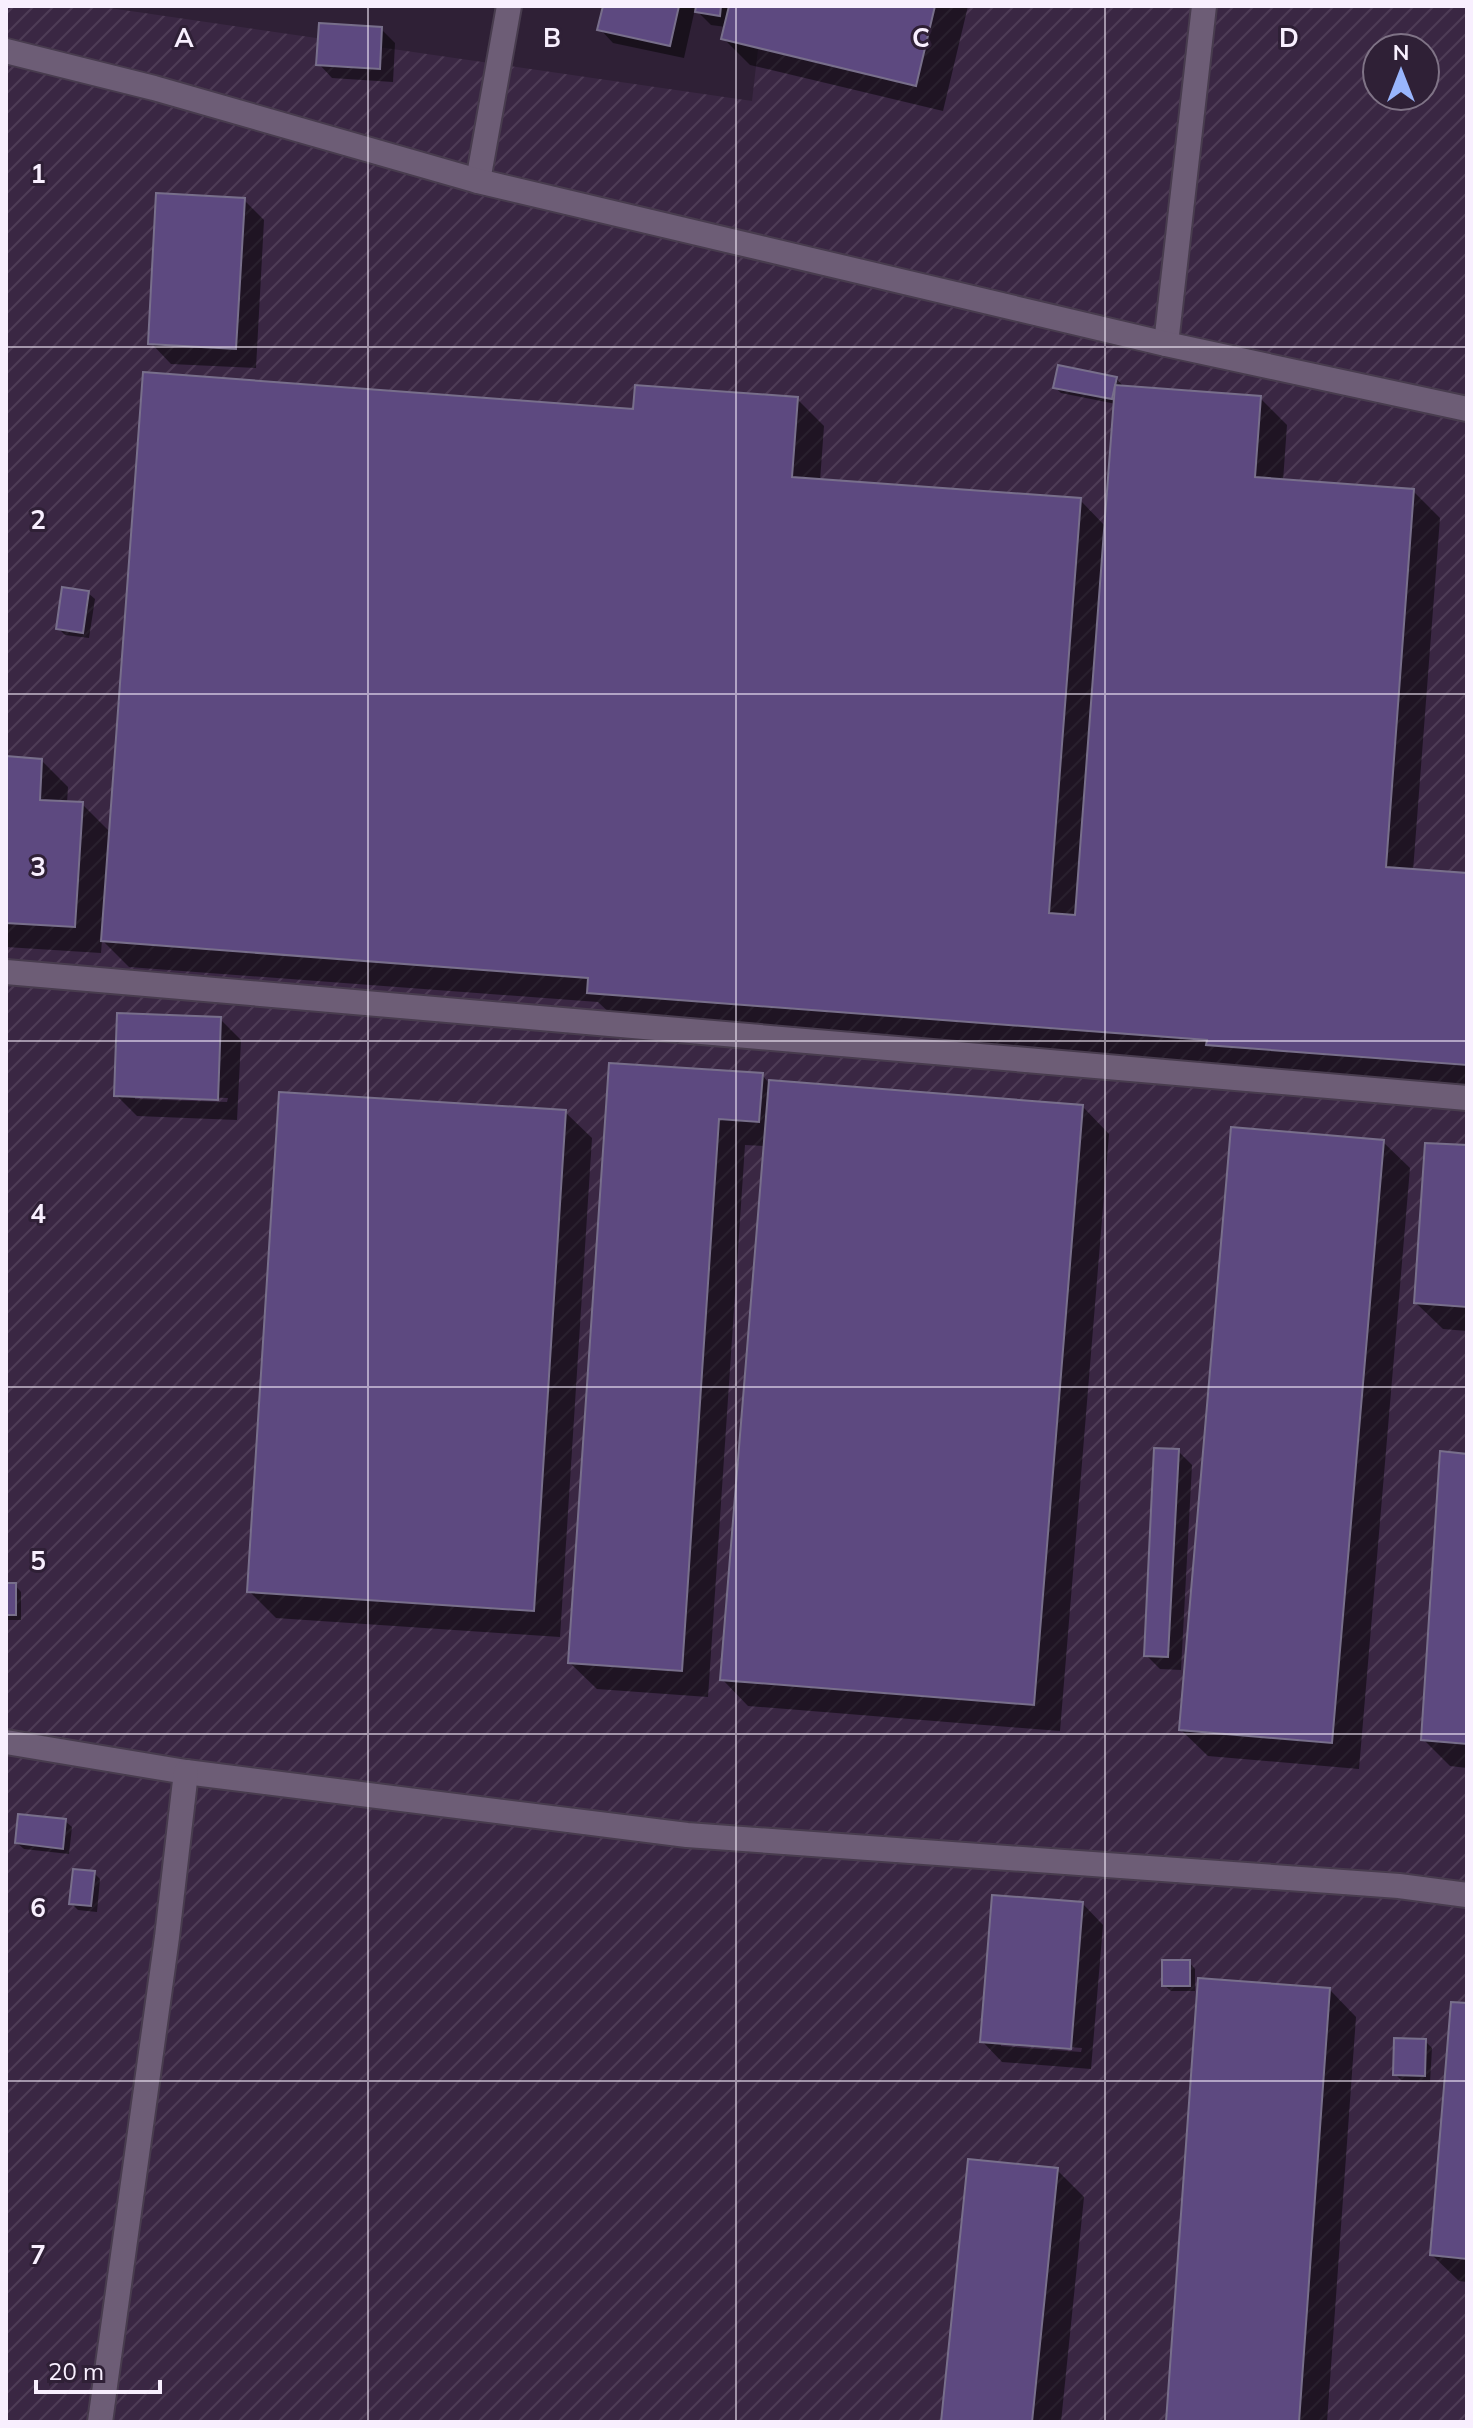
<svg xmlns="http://www.w3.org/2000/svg" width="1473" height="2428" viewBox="0 0 1473 2428" font-family="Mulish,sans-serif">
<style>
.industrial{fill:url(#industrial-furrows);fill-rule:evenodd}
.shadow{fill:#0007;fill-rule:evenodd}
.building{fill:#5d4980;stroke:#786f8b;stroke-width:2}
.lines{fill:none;stroke-linecap:round;stroke-linejoin:round}
.lane-casing{stroke:#483c4e;stroke-width:28}
.street-casing{stroke:#483c4e;stroke-width:28}
.lane{stroke:#6d5d76;stroke-width:24}
.street{stroke:#6d5d76;stroke-width:24}
.grid{fill:none;stroke:#f8effe;stroke-width:2;stroke-opacity:0.55}
.grid-label{font-size:26px;text-anchor:middle;font-weight:bold;fill:#f8effe;stroke:#2f2036;stroke-width:6;stroke-linejoin:round;paint-order:stroke}
</style>
<defs>
<pattern id="industrial-furrows" width="10" height="10" patternUnits="userSpaceOnUse" patternTransform="scale(2)"><rect width="10" height="10" fill="#3a2743"/><path d="M-1 1l2-2M0 10L10 0M9 11l2-2" fill="none" stroke="#4e3c56"/></pattern>
</defs>
<rect width="100%" height="100%" fill="#2f2036"/>
<path class="industrial" d="M6,6H96L752,101L763,6H1467V2422H6ZM1377,48H1425V96H1377Z"/>
<g class="shadow">
<polygon points="605,6 968,6 943,111 750,65 723,38 726,27 711,25 695,9 684,58 613,43 600,29"/>
<polygon points="381,29 395,43 393,82 332,78 319,64"/>
<polygon points="244,200 264,220 256,368 171,364 151,343"/>
<polygon points="1116,378 1122,385 1121,388 1260,398 1287,425 1283,481 1413,491 1440,518 1413,871 1467,875 1467,1089 1235,1071 1229,1065 616,1019 598,1002 129,967 102,940 101,953 6,947 6,758 41,760 68,787 67,803 82,804 111,833 634,412 797,399 824,426 820,481 1080,500 1106,527 1116,404 1061,393 1055,387"/>
<polygon points="88,593 95,599 89,638 65,635 58,628"/>
<path d="M220,1019L241,1040L237,1120L137,1116L116,1095ZM135,1095L228,1098L227,1102L135,1099Z"/>
<polygon points="610,1065 762,1075 768,1082 1083,1107 1109,1134 1060,1731 748,1706 722,1679 765,1146 745,1145 708,1697 597,1689 570,1663"/>
<polygon points="565,1112 592,1138 560,1637 276,1618 249,1591"/>
<polygon points="1383,1142 1410,1168 1359,1769 1208,1756 1181,1730"/>
<polygon points="1467,1147 1467,1331 1443,1329 1416,1303"/>
<polygon points="1178,1451 1192,1465 1181,1670 1160,1669 1146,1655"/>
<polygon points="1467,1456 1467,1768 1450,1766 1423,1739"/>
<polygon points="6,1585 15,1585 21,1592 21,1620 6,1620"/>
<polygon points="65,1821 72,1827 69,1854 24,1849 17,1843"/>
<polygon points="94,1873 100,1879 97,1912 78,1910 72,1904"/>
<path d="M1083,1904L1103,1925L1091,2069L1002,2062L982,2041ZM1001,2042L1082,2048L1081,2052L1001,2046Z"/>
<polygon points="1189,1962 1195,1969 1195,1991 1171,1991 1164,1985"/>
<polygon points="1330,1990 1356,2017 1327,2422 1168,2422"/>
<polygon points="1467,2005 1467,2282 1459,2281 1432,2255"/>
<polygon points="1425,2041 1432,2048 1430,2082 1401,2080 1395,2074"/>
<polygon points="1057,2170 1084,2197 1061,2422 943,2422"/>
</g>
<g class="building">
<polygon points="603,6 679,6 670,46 597,30"/>
<polygon points="696,6 721,6 720,16 695,12"/>
<polygon points="729,6 935,6 916,86 721,39"/>
<polygon points="319,23 382,27 380,69 316,65"/>
<polygon points="156,193 245,198 236,349 148,344"/>
<polygon points="1058,365 1117,377 1112,399 1053,388"/>
<polygon points="143,372 633,409 635,385 798,397 792,477 1081,498 1049,913 1075,915 1115,385 1261,396 1255,477 1414,489 1386,867 1467,873 1467,1065 1206,1045 1207,1040 587,993 588,978 101,941"/>
<polygon points="62,587 89,591 83,633 56,629"/>
<polygon points="6,756 42,759 40,800 83,802 75,927 6,923"/>
<polygon points="117,1013 221,1017 218,1100 114,1096"/>
<polygon points="609,1063 763,1073 759,1122 719,1119 682,1671 568,1663"/>
<polygon points="769,1080 1083,1105 1034,1705 720,1680"/>
<polygon points="279,1092 566,1110 534,1611 247,1592"/>
<polygon points="1231,1127 1384,1140 1332,1743 1179,1730"/>
<polygon points="1425,1143 1467,1145 1467,1307 1414,1303"/>
<polygon points="1154,1448 1179,1449 1168,1657 1144,1656"/>
<polygon points="1440,1451 1467,1454 1467,1744 1421,1740"/>
<rect x="6" y="1583" width="10" height="32"/>
<polygon points="18,1814 66,1819 63,1849 15,1843"/>
<polygon points="73,1869 95,1871 91,1906 69,1904"/>
<polygon points="992,1895 1083,1902 1071,2049 980,2042"/>
<rect x="1162" y="1960" width="28" height="26"/>
<polygon points="1198,1978 1330,1988 1299,2422 1166,2422"/>
<polygon points="1451,2002 1467,2003 1467,2259 1430,2255"/>
<polygon points="1394,2038 1426,2039 1425,2076 1393,2075"/>
<polygon points="968,2159 1058,2168 1032,2422 941,2422"/>
</g>
<g class="lines">
<defs>
<g id="lane">
<polyline points="478,181 509,6"/>
<polyline points="1166,344 1204,6"/>
<polyline points="6,972 1467,1098"/>
</g>
<g id="street">
<polyline points="6,51 154,88 478,181 1166,344 1467,409"/>
<polyline points="6,1742 186,1772 687,1835 1399,1886 1467,1895"/>
<polyline points="100,2422 167,1937 186,1772"/>
</g>
</defs>
<use href="#lane" class="lane-casing"/>
<use href="#street" class="street-casing"/>
<use href="#lane" class="lane"/>
<use href="#street" class="street"/>
</g>
<path class="grid" d="M368,6V2422M736,6V2422M1105,6V2422M6,347H1467M6,694H1467M6,1041H1467M6,1387H1467M6,1734H1467M6,2081H1467"/>
<g class="grid-label">
<text x="184" y="47">A</text>
<text x="552" y="47">B</text>
<text x="921" y="47">C</text>
<text x="1289" y="47">D</text>
<text x="38" y="183">1</text>
<text x="38" y="529">2</text>
<text x="38" y="876">3</text>
<text x="38" y="1223">4</text>
<text x="38" y="1570">5</text>
<text x="38" y="1917">6</text>
<text x="38" y="2264">7</text>
</g>
<rect width="1473" height="2428" fill="none" stroke="#f8effe" stroke-width="16"/>
<g transform="translate(1401 72)"><circle r="38" fill="#2f2036" stroke="#7f7386" stroke-width="2"/>
<path d="M0-6L14 30L0 20L-14 30Z" fill="#99b5fd"/>
<text y="-12" font-size="22" font-weight="bold" text-anchor="middle" fill="#f8effe">N</text>
</g>
<path d="M36 2380v12h124v-12" fill="none" stroke="#f8effe" stroke-width="4"/>
<text x="48" y="2380" font-size="24" fill="#f8effe" stroke="#2f2036" stroke-width="6" paint-order="stroke">20 m</text>
</svg>
